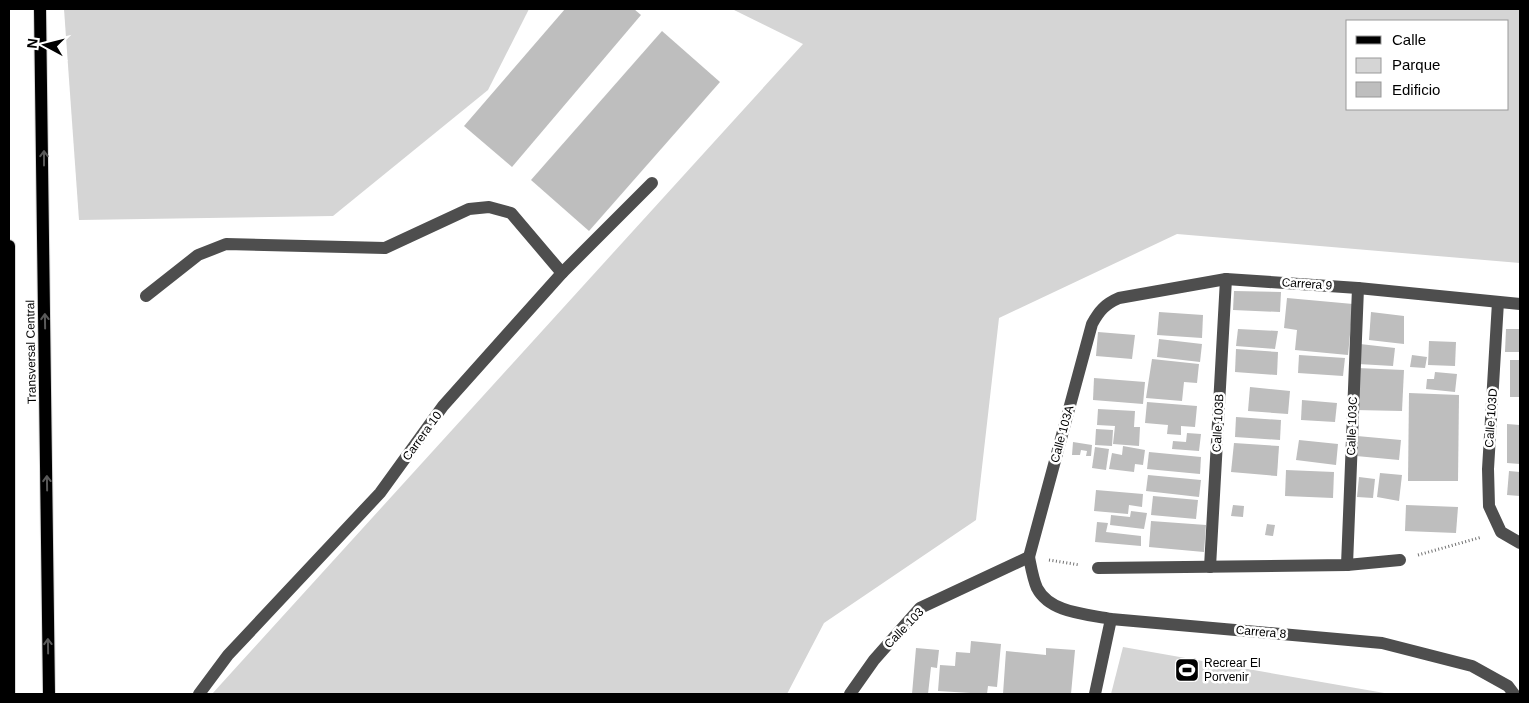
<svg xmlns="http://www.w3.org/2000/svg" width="1529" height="703" viewBox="0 0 1529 703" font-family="Arial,sans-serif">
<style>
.green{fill:#d5d5d5;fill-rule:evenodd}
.building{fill:#bebebe}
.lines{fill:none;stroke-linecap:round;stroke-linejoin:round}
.major-casing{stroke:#dbdbdb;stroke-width:14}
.path{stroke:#707070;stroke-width:3;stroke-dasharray:1 2.5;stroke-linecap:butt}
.minor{stroke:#4e4e4e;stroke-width:12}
.major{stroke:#000;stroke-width:12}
.oneway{stroke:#595959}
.labels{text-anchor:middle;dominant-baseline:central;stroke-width:5;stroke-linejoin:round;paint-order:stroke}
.street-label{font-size:12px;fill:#000;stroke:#fff}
.poi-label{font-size:12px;fill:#000;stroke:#fff;text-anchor:start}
</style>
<rect width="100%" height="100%" fill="#fff"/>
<g class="green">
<polygon points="64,9 529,9 488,90 333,216 79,220"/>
<path d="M732,9H1520V263L1177,234L999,318L976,520L824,623L787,694H212L803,44ZM1348,21H1508V109H1348Z"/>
<polygon points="1123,647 1390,694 1111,694"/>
</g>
<g class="building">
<polygon points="565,9 634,9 641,15 512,167 464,126"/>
<polygon points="662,31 720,82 589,231 531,180"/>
<polygon points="1234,291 1281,292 1280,312 1233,310"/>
<polygon points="1287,298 1353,304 1348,355 1295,350 1297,330 1284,328"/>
<polygon points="1159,312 1203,315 1202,338 1157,335"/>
<polygon points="1371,312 1404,316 1404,344 1369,340"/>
<polygon points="1238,329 1278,331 1275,349 1236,346"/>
<polygon points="1506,329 1520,329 1520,352 1505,352"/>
<polygon points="1098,332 1135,335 1132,359 1096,356"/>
<polygon points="1159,339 1202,344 1200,362 1157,357"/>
<polygon points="1429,341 1456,342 1455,366 1428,365"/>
<polygon points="1360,344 1395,348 1393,366 1358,364"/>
<polygon points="1236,349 1278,352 1277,375 1235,372"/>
<polygon points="1299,355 1345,358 1343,376 1298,373"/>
<polygon points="1412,355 1427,357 1425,368 1410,367"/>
<polygon points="1152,359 1199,364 1197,383 1184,382 1182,401 1146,398"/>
<rect x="1510" y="360" width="10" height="37"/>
<polygon points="1357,368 1404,370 1402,411 1355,410"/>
<polygon points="1435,372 1457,374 1455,392 1426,389 1427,379 1434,379"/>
<polygon points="1094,378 1145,382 1143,404 1093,400"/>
<polygon points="1250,387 1290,391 1288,414 1248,411"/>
<polygon points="1409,393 1459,395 1458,481 1408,481"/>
<polygon points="1302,400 1337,403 1335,422 1301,420"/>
<polygon points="1147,402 1197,406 1195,427 1181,426 1181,435 1167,434 1168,425 1145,423"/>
<polygon points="1098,409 1135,411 1134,427 1140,427 1139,446 1113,444 1115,426 1097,425"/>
<polygon points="1236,417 1281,420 1280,440 1235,437"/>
<polygon points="1507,424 1520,425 1520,464 1507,463"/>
<polygon points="1096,429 1113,430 1112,446 1095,445"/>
<polygon points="1187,433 1201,434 1199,451 1172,449 1173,441 1186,442"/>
<polygon points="1357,436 1401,440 1399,460 1356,456"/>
<polygon points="1299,440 1338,444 1336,465 1296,460"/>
<polygon points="1073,442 1092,445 1091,456 1086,456 1087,451 1081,450 1080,455 1072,455"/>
<polygon points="1234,443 1279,446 1277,476 1231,472"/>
<polygon points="1123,446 1145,450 1143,465 1135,464 1134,472 1109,469 1112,453 1122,455"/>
<polygon points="1095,447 1109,449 1106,470 1092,468"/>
<polygon points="1149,452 1201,457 1200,474 1147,469"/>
<polygon points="1286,470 1334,472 1333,498 1285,496"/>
<polygon points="1509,471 1520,472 1520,496 1507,495"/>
<polygon points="1380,473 1402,475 1399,501 1377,497"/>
<polygon points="1148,475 1201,480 1199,497 1146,491"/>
<polygon points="1359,477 1375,479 1373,498 1357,497"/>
<polygon points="1096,490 1143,494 1142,507 1129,505 1128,514 1094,511"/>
<polygon points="1153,496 1198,500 1196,519 1151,515"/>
<polygon points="1233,505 1244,506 1243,517 1231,516"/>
<polygon points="1406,505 1458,507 1456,533 1405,531"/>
<polygon points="1131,511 1147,513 1144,529 1110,525 1111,515 1130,517"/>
<polygon points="1151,521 1206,525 1204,552 1149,547"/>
<polygon points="1097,522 1108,523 1106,532 1141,536 1141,546 1095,542"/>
<polygon points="1267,524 1275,525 1273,536 1265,535"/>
<polygon points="971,641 1001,644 997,687 988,686 987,694 938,691 940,665 955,666 956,652 970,653"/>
<polygon points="916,648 939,650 937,668 931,667 928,694 912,694"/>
<polygon points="1046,648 1075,650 1071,694 1003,694 1006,651 1046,655"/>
</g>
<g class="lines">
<defs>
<g id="major">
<polyline points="40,9 49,694"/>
<polyline points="9,246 9,694"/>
</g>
</defs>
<use href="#major" class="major-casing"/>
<g class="path">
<polyline points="1418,555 1482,537"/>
<polyline points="1049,560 1080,565"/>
</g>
<g class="minor">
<polyline points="146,296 198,255 226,244 385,248 469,209 489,207 511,213 562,273"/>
<polyline points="1498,302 1488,469 1489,506 1501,532 1520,543"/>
<path d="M1029,557L1092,324C1099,311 1105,304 1119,298L1226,279L1358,288L1520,304"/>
<path d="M1029,557C1031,567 1033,579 1037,588C1050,613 1086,614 1111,619L1382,643L1472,666L1508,686L1514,694"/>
<polyline points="1347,565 1358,288"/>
<polyline points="1210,567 1226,279"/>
<polyline points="1098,568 1347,565 1400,560"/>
<polyline points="199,694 228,655 380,493 443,406 562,273 652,183"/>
<polyline points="850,694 874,660 920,608 1029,557"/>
<polyline points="1095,694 1111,619"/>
</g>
<use href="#major" class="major"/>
</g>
<defs><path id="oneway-shaft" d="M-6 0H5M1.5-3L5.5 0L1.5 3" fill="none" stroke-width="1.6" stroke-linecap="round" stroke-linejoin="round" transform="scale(1.25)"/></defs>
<g class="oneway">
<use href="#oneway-shaft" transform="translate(44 158) rotate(-90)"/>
<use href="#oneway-shaft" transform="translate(45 321) rotate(-91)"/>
<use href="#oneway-shaft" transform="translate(47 483) rotate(-91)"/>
<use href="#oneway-shaft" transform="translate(48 646) rotate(-91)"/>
</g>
<defs>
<symbol id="stadium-square" viewBox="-11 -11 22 22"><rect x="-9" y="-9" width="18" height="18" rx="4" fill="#000" stroke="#fff"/><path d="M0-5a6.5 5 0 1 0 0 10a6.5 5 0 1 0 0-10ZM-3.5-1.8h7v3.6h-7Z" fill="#fff"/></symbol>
</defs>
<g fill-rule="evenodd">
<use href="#stadium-square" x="1173" y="656" width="28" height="28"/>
</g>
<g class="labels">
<g class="street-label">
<text transform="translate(1307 284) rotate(4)">Carrera 9</text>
<text transform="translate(31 352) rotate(-91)">Transversal Central</text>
<text transform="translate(1491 418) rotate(-86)">Calle 103D</text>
<text transform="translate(1218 423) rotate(-87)">Calle 103B</text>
<text transform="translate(1352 426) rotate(-88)">Calle 103C</text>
<text transform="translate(1062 434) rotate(-75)">Calle 103A</text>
<text transform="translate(422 436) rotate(-54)">Carrera 10</text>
<text transform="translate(904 628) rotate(-46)">Calle 103</text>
<text transform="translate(1261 632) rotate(5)">Carrera 8</text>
</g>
<g class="poi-label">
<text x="1204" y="663">Recrear El<tspan x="1204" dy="14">Porvenir</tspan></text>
</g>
</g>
<rect width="1529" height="703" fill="none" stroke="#000000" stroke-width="20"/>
<rect x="1346" y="20" width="162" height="90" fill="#ffffff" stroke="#999999"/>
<rect x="1356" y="36" width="25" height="8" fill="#000000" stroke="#999999"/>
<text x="1392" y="45" font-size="15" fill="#000000">Calle</text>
<rect x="1356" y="58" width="25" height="15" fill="#d5d5d5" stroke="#999999"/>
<text x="1392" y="70" font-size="15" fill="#000000">Parque</text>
<rect x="1356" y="82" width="25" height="15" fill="#bebebe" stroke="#999999"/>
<text x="1392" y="95" font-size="15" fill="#000000">Edificio</text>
<g transform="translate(45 45) rotate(277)" stroke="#ffffff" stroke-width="4" paint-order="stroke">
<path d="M0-4L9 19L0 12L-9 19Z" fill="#000000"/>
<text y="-8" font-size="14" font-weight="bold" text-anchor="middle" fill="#000000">N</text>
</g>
</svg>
